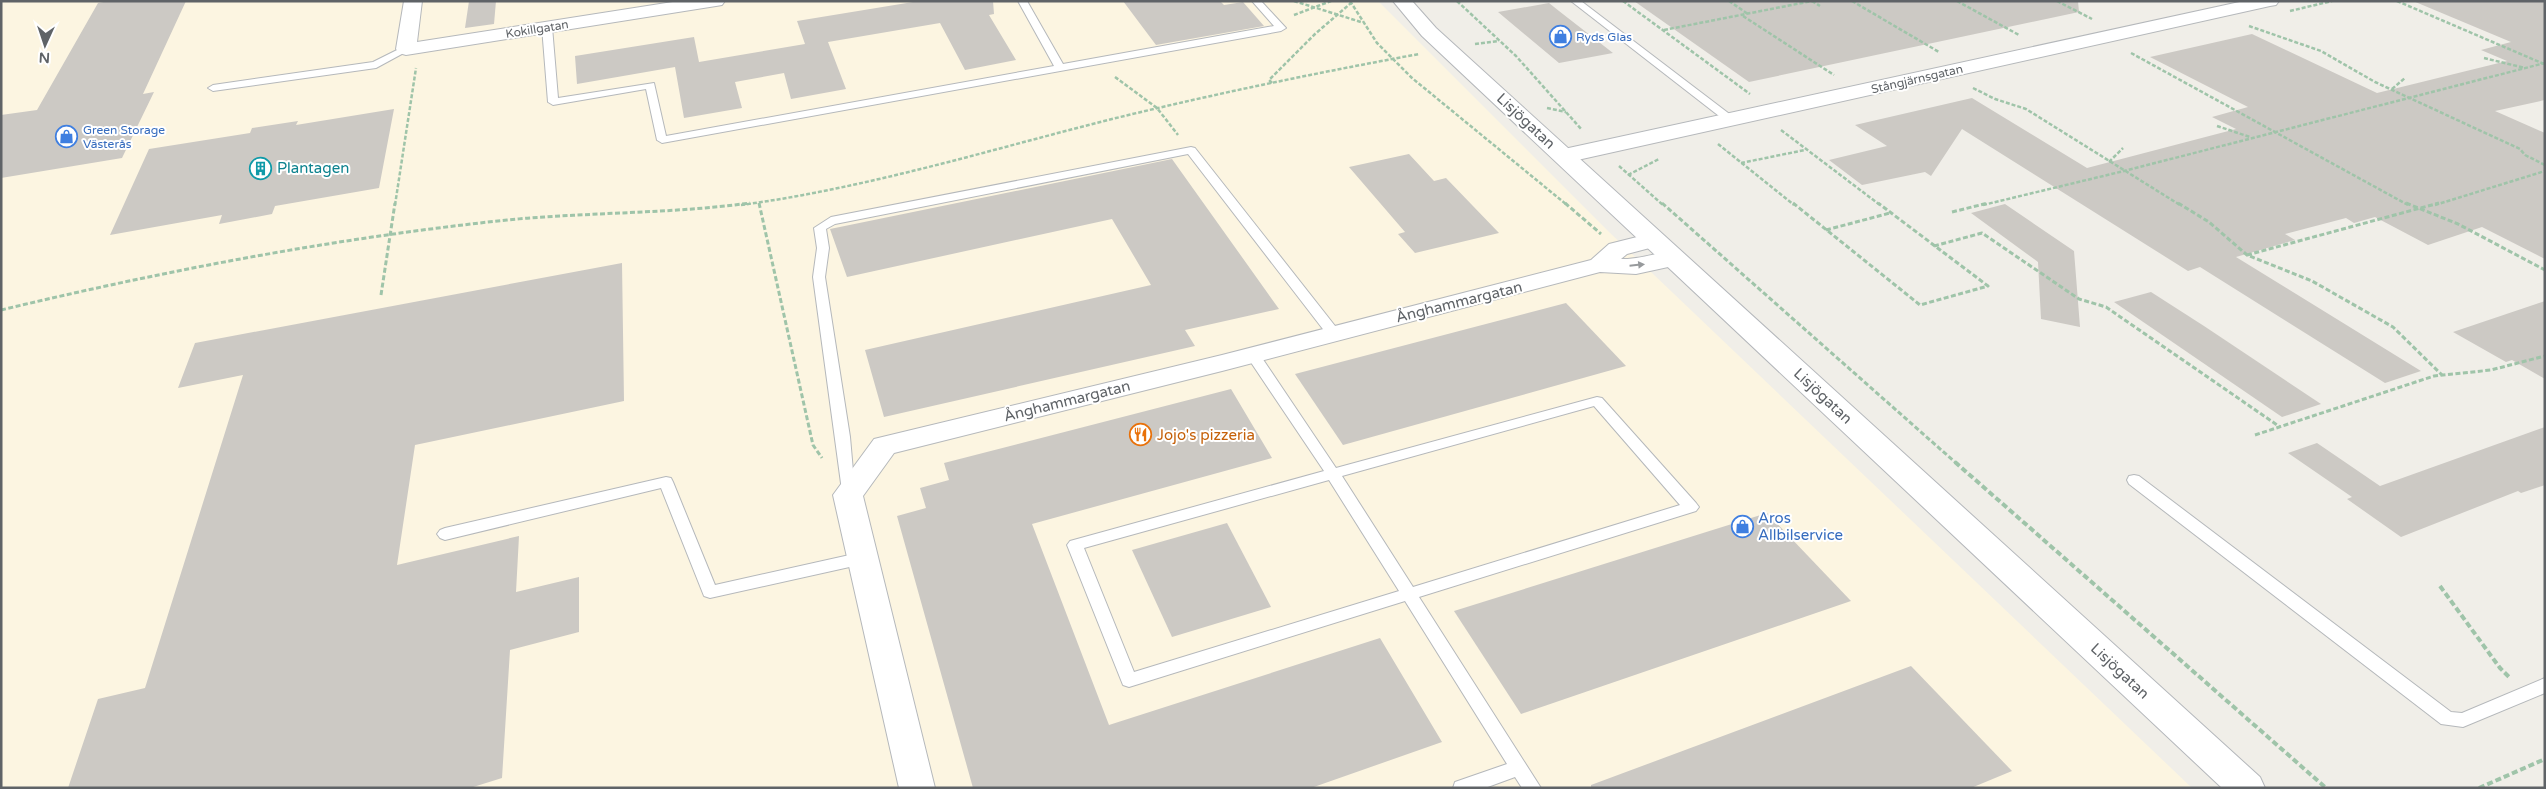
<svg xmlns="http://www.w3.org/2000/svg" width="2546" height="789" viewBox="0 0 2546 789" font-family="'Varela Round',sans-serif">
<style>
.commercial{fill:#fcf5e1}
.building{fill:#ccc9c4}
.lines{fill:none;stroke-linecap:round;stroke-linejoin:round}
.lane-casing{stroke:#b5b8bb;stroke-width:2}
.street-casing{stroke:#b5b8bb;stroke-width:2}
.secondary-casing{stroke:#b4b7bb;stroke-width:2}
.path-far2{stroke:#9fc4a9;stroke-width:2.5;stroke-dasharray:4 2;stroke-linecap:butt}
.path-far1{stroke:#9fc4a9;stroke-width:3;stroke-dasharray:5 2.5;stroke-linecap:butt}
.path{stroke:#9fc4a9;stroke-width:4;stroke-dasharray:6 3;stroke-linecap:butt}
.lane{fill:#fff;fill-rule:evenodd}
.street{fill:#fff;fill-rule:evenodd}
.secondary{fill:#fff;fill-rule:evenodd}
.oneway{fill:#979a9c}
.labels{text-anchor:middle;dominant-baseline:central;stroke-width:4;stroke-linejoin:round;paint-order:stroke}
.far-street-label{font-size:12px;fill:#5f6367;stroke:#fff}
.far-shop-label{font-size:12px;fill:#366cbe;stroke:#fff;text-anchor:start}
.street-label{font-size:15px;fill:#5f6367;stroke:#fff}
.culture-label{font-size:15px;fill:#0d838f;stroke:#fff;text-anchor:start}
.food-label{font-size:15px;fill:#c56008;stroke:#fff;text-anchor:start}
.shop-label{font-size:15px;fill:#366cbe;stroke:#fff;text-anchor:start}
</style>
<rect width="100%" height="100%" fill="#f0eee8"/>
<polygon class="commercial" points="1,1 1378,1 1608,231 2192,788 1,788"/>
<g class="building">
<polygon points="109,1 186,1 143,94 154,92 122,158 1,178 1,115 37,110 98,3"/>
<polygon points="469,1 496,1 494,24 465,28"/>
<polygon points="919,1 993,1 994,14 989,15 1016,60 965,70 940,23 828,42 846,89 791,99 784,73 735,82 742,108 684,118 675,67 577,84 575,56 694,37 699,62 805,44 797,21"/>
<polygon points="1123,1 1220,1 1224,5 1243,2 1264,26 1156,45"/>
<polygon points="1634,1 2078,1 2079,12 1749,82"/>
<polygon points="2413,1 2545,1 2545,100 2495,111 2545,133 2545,259 2482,227 2428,245 2375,217 2354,223 2346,218 2285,234 2295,240 2236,257 2421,371 2385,383 2200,267 2188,271 1962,129 1931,176 1925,172 1862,185 1829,160 1887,146 1855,125 1972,98 2087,168 2236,129 2212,117 2248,107 2150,57 2252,34 2377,93 2507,61 2481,50 2511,42"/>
<polygon points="1549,3 1559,11 1613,53 1559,63 1498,12"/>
<polygon points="394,109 379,188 275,206 272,214 219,224 222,215 110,235 149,149 250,133 252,128 298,121 296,125"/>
<polygon points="1409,154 1434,181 1446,178 1499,233 1415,253 1398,234 1405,232 1349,167"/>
<polygon points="1172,159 1279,309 1185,330 1195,346 884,417 865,350 1151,285 1112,219 847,277 830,229"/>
<polygon points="2005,204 2074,251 2080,327 2041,319 2038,262 1971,213"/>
<polygon points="622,263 624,401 415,445 397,565 519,536 516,592 579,577 579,632 510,650 502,778 470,788 68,788 98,699 145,688 243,375 178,388 195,343"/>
<polygon points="2151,292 2204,326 2321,404 2282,417 2114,302"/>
<polygon points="2545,301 2545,379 2512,360 2506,362 2453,332"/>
<polygon points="1566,303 1626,366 1343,445 1295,374"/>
<polygon points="1231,389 1272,458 1032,524 1109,725 1380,638 1442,742 1311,788 973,788 897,516 926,508 920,488 949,480 944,463"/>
<polygon points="2545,427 2545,485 2521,493 2518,491 2401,537 2347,499 2352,497 2288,453 2317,443 2380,486"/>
<polygon points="1767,513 1851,601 1521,714 1454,611"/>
<polygon points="1227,523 1271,607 1172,637 1132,550"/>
<polygon points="1911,666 2012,771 1971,788 1591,788 1591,785"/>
</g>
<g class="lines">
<defs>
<g id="lane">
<polygon points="1018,1 1027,1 1063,64 1274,26 1252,1 1261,1 1286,28 1281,31 662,143 657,140 646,89 553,105 548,102 542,27 547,24 552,27 558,98 654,83 666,136 1054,66"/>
<polygon points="1571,1 1581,1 1736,119 1736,123 1728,123"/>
<polygon points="403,47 411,49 376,68 213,91 208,88 213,85 373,62"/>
<polygon points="1191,147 1195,148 1339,331 1341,334 1339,337 1329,337 1188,154 835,224 826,229 829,248 825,277 850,437 855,494 853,498 843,498 813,277 817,248 814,228 831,217"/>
<path d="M1253,351L1258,352L1336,468L1597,397L1602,398L1696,503L1699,507L1696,511L1419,597L1541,788H1522L1515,777L1485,788H1453L1455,782L1507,764L1405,601L1129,687L1123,685L1067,545L1070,541L1324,471L1246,355ZM1594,406L1680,505L1413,587L1342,476ZM1329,480L1399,591L1134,672L1084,548Z"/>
<polygon points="2134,475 2139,476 2451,712 2462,713 2545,678 2545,693 2463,727 2441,724 2129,484 2127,480 2129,476"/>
<polygon points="666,477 671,478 673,482 715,585 863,552 869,554 871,558 869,562 863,564 710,598 704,596 661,488 445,540 440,538 437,534 440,530 445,528"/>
</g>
<g id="street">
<polygon points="404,1 422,1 417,42 679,1 725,1 722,5 716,6 406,55 399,53 396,49"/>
<polygon points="2244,1 2279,1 2276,5 2270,6 1564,163 1556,161 1553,156 1556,151 1564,149"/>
<path d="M1653,233L1661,235L1665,240L1661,245L1627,254L1621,259C1641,260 1663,249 1682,254L1685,259L1682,264L1636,274L1600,272L1222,371L894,453L863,496L935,788H899L833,495L874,439L1222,355L1591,260L1609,244Z"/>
</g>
<polygon id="secondary" points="1393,1 1412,1 1436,28 2260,777 2265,788 2222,788 1422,36"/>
</defs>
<use href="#lane" class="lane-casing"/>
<use href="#street" class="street-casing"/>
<use href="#secondary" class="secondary-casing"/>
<g class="path-far2">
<polyline points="1294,1 1361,22"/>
<polyline points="1350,1 1377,43 1412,78 1567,205"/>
<polyline points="1457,1 1516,56 1582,130"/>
<polyline points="1623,1 1750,94"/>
<polyline points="1729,1 1748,14"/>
<polyline points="1812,1 1820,6"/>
<polyline points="1852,1 1939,52"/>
<polyline points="1957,1 2019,35"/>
<polyline points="2057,1 2092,19"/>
<polyline points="2397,1 2544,64"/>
<polyline points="2290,11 2332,1"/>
<polyline points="1294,15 1331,1"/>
<polyline points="1743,16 1834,75"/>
<polyline points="2249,26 2321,51 2375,82 2520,149 2525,155 2545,165"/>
<polyline points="1664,30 1812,1"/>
<polyline points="1475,44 1499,41"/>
<polyline points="2131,53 2408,205"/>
<polyline points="2484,58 2525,68"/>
<polyline points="1115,77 1157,108 1178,135"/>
<polyline points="1272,83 1269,80 1315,34 1351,3"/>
<polyline points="1973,88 1995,99 2026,109 2180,205"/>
<polyline points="2392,89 2405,78"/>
<polyline points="1547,108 1566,112"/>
<polyline points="2217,126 2250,137"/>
<polyline points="1781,130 1880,205"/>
<polyline points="1718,144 1794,205"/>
<polyline points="2109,162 2123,148"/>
<polyline points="1741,163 1805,150"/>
<polyline points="1619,166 1663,205"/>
<polyline points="1628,175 1659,159"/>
<polyline points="395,205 416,68"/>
<path d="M741,205C867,188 989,150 1112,119C1214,94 1316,73 1419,54"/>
<polyline points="1983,205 2124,171 2545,63"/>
<polyline points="2435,205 2545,171"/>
</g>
<g class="path-far1">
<polyline points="759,203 813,445 822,458"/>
<polyline points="1565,203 1601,234"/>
<polyline points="1662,203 1956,463"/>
<polyline points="1793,203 1920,305 1988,286 1878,203"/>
<polyline points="2178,203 2209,222 2247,255 2312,281 2393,327 2442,375"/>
<polyline points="2406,203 2458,224 2545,270"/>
<polyline points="1952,212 1988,203"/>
<polyline points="1826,230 1890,213"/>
<polyline points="1934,246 1982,233 2079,299 2106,307 2280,427"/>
<polyline points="2247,255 2439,203"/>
<polyline points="381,295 395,203"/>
<path d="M1,310C168,270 336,238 507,220C588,212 670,214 750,203"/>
<polyline points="2255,435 2434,376 2491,370 2545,356"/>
</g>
<g class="path">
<polyline points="1955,462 2326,788"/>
<polyline points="2440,586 2500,668 2510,678"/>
<polyline points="2479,788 2545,759"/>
</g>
<use href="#lane" class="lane"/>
<use href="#street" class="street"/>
<use href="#secondary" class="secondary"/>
</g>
<defs><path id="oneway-solid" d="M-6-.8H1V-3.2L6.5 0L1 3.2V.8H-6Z" transform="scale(1.25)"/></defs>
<use class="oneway" href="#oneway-solid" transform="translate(1637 265) rotate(-6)"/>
<defs>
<symbol id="shop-ring" viewBox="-11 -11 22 22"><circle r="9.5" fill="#fff" stroke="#3f7fe0" stroke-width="1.5"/><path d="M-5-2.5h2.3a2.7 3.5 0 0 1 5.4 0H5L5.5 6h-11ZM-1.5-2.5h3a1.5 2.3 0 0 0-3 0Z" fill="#3f7fe0"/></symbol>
<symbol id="building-ring" viewBox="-11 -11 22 22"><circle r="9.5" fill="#fff" stroke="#0f9aa8" stroke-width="1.5"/><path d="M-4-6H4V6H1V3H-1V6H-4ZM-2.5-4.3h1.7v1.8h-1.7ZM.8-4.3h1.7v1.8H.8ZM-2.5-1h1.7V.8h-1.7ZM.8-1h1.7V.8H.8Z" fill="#0f9aa8"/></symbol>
<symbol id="restaurant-ring" viewBox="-11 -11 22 22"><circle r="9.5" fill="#fff" stroke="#e8710a" stroke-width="1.5"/><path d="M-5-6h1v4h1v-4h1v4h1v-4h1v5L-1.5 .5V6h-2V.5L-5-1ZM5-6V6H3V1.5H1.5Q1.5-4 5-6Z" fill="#e8710a"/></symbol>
</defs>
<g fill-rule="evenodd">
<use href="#shop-ring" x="1548" y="24" width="25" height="25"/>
<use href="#shop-ring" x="54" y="124" width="25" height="25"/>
<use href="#building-ring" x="248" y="156" width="25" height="25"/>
<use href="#restaurant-ring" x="1128" y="422" width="25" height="25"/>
<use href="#shop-ring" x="1730" y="514" width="25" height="25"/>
</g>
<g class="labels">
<g class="far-street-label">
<text transform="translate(537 29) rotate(-9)">Kokillgatan</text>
<text transform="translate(1917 79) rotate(-13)">Stångjärnsgatan</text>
</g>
<g class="far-shop-label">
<text x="1576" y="37">Ryds Glas</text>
<text x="83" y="130">Green Storage<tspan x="83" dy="14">Västerås</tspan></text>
</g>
<g class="street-label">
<text transform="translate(1526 121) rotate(43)">Lisjögatan</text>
<text transform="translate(1459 302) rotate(-14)">Ånghammargatan</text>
<text transform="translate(1823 396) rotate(43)">Lisjögatan</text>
<text transform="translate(1067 401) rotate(-14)">Ånghammargatan</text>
<text transform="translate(2120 671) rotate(43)">Lisjögatan</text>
</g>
<g class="culture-label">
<text x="277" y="168">Plantagen</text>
</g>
<g class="food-label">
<text x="1157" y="435">Jojo's pizzeria</text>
</g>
<g class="shop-label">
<text x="1758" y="518">Aros<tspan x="1758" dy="17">Allbilservice</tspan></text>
</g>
</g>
<rect width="2546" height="789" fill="none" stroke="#5f6367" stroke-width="5"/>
<g transform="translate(45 45) rotate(183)" stroke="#ffffff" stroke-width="4" paint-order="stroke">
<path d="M0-4L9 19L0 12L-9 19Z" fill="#5f6367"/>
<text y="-8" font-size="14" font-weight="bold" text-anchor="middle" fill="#5f6367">N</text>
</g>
</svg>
